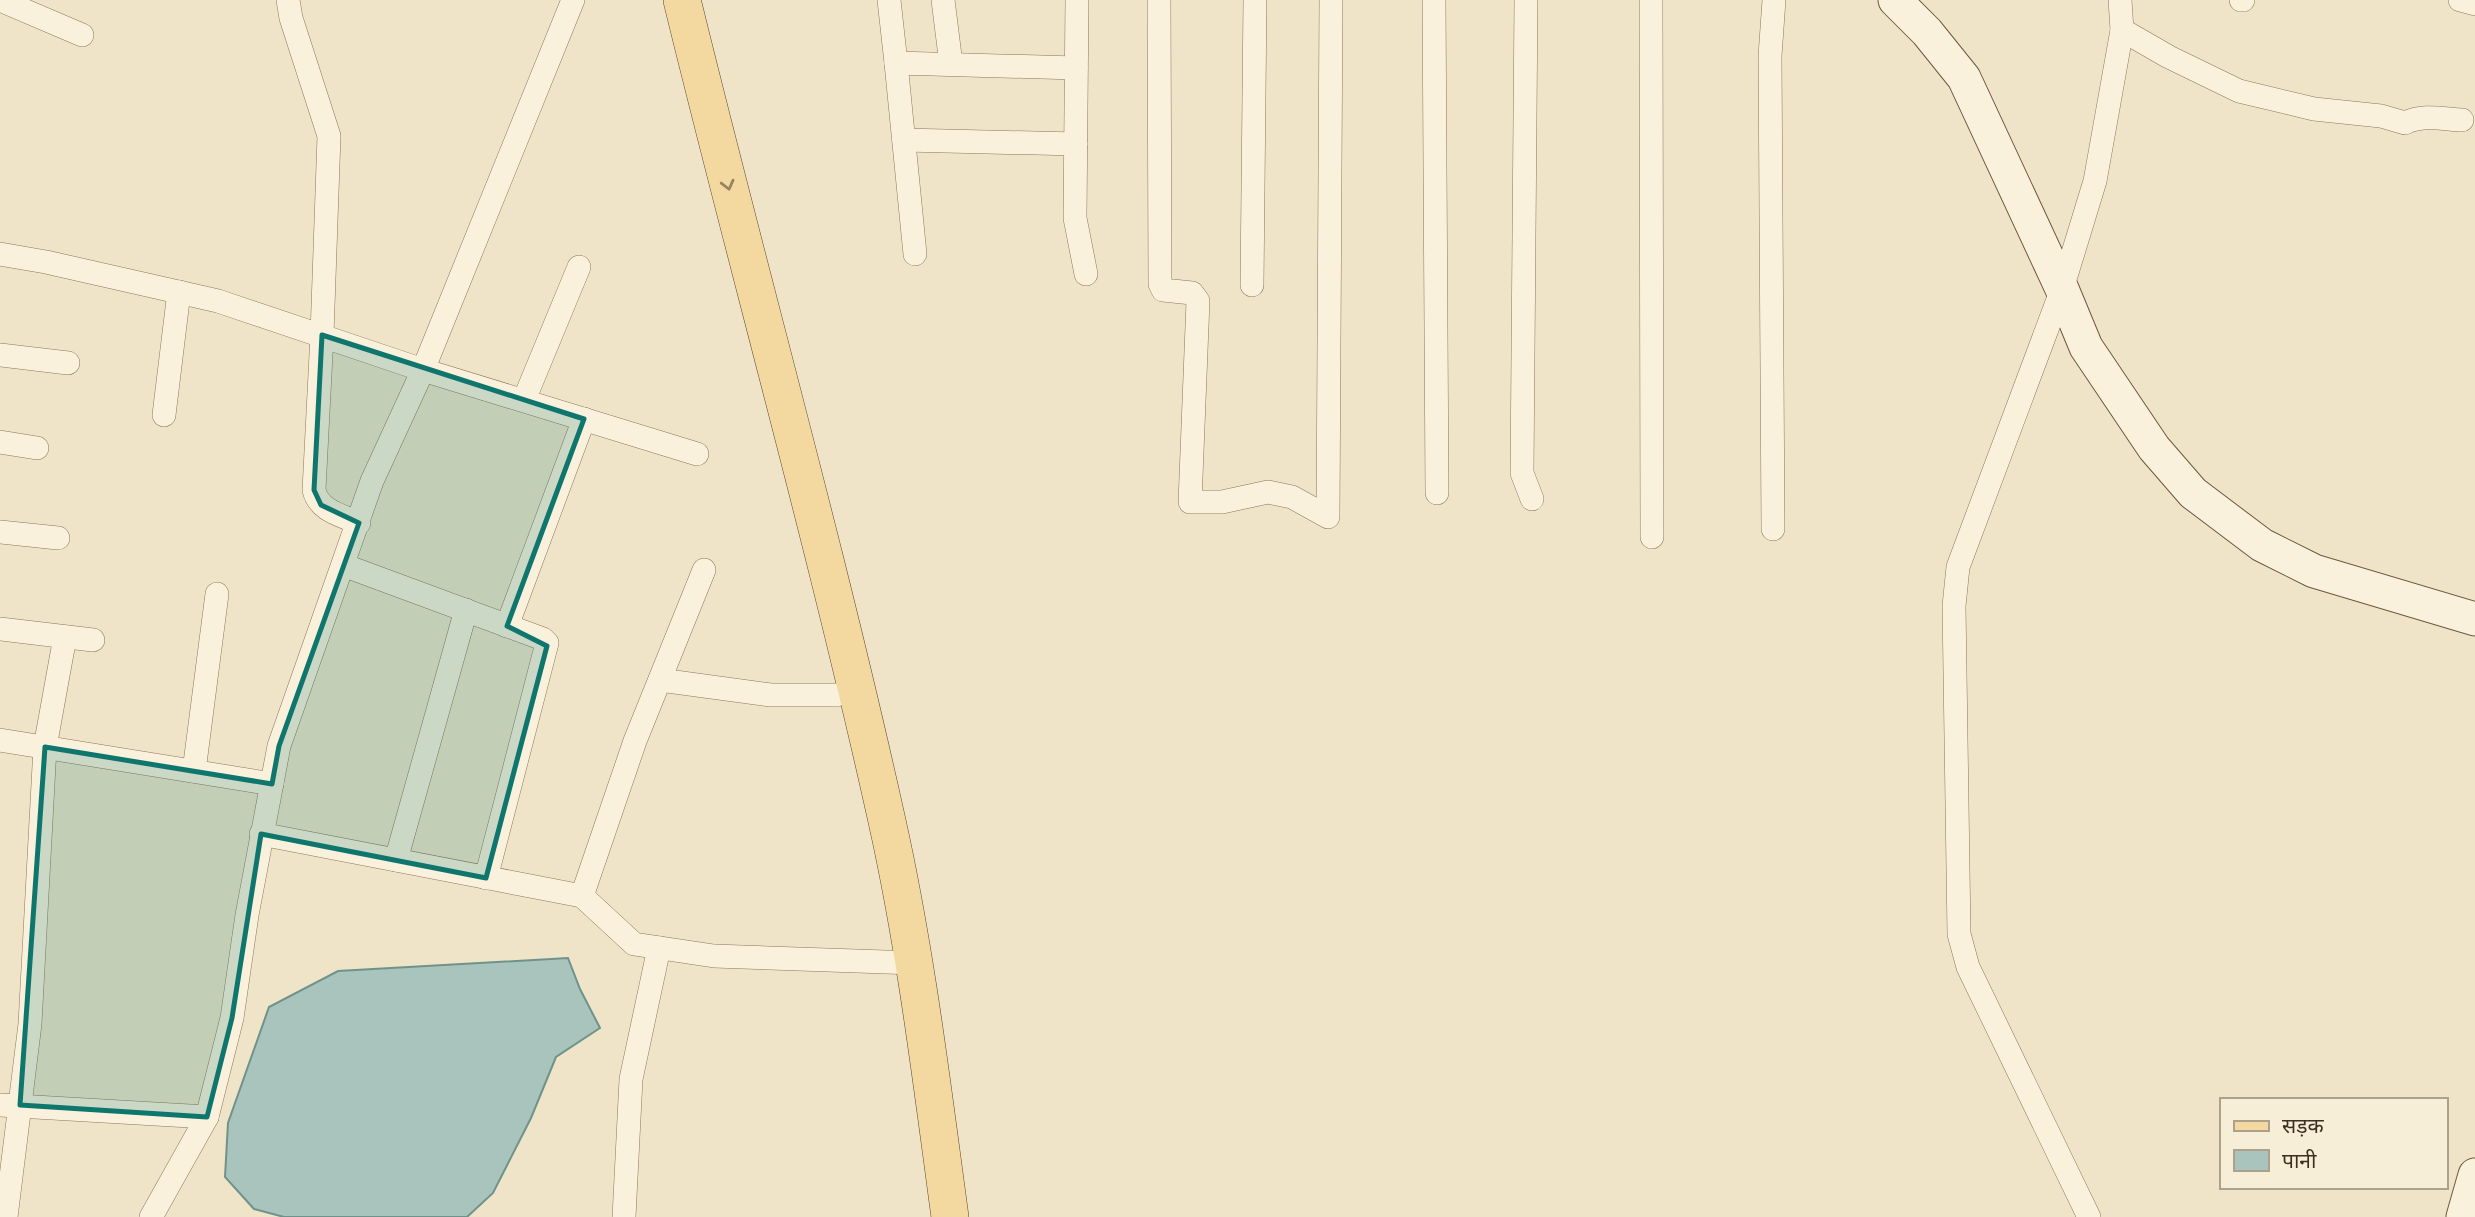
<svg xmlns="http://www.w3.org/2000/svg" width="2475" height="1217" viewBox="0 0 2475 1217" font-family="'Times New Roman','Noto Sans Devanagari',serif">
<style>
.water{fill:#a9c4bc;stroke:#6f938a;stroke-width:2}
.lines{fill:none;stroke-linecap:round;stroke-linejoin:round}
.street-casing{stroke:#8d765c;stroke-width:24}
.secondary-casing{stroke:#6f573f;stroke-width:35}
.primary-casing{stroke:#5b4430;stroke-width:38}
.street{stroke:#faf1dc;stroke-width:23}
.secondary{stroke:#faf1dc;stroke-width:33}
.primary{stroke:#f3d9a0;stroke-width:37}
.oneway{stroke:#988460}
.marked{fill:#0f766e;fill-opacity:0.2;stroke:#0f766e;stroke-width:5;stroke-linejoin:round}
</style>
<rect width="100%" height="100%" fill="#f0e4c8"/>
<polygon class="water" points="568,958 580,989 600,1028 556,1057 531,1118 493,1193 467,1217 284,1217 254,1209 225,1177 228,1123 269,1007 338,971"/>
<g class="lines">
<defs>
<g id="street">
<polyline points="0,0 82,35"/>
<path d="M288,0L291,18L329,136L322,335L314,490C319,511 341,515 359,523"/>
<polyline points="889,0 896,63"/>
<polyline points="943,0 951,64"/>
<polyline points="1077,0 1075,218 1086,274"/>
<polyline points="1159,0 1160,284 1163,290 1192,293 1198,301 1190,502 1222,502 1268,492 1292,497 1328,517 1331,0"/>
<polyline points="1434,0 1437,493"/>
<polyline points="1526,0 1522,473 1532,499"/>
<polyline points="1651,0 1652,537"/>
<polyline points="2241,0 2243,0"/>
<polyline points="2460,0 2475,4"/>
<path d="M2122,30L2169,57L2239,91L2314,109L2381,116L2405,123C2422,114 2443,119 2462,120"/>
<polyline points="904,140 1076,144"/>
<polyline points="0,254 46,262 218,301 423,370 697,454"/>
<polyline points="915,254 896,63 1076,68"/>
<polyline points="1252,285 1255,0"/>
<polyline points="0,355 68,363"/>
<polyline points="524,400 579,267"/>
<polyline points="164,415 179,292"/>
<polyline points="0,442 37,448"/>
<polyline points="1773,529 1770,56 1774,0"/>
<polyline points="0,532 58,538"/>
<polyline points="343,565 543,639 547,643 486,878"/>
<polyline points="507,626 584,419"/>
<polyline points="0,629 93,640"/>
<polyline points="660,680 771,695 836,695"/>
<polyline points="0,740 272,784"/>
<polyline points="194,771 217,594"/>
<polyline points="261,834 582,896 634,944 714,956 915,963"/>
<polyline points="396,860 466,610"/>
<polyline points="582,896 635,741 704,570"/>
<polyline points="0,1105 207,1117"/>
<polyline points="6,1217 30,1024 45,747 65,637"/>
<polyline points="151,1217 207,1117 232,1018 247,915 279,746 372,481 423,370 573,0"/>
<polyline points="624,1217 631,1079 659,948"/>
<polyline points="2089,1217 1968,967 1959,934 1954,606 1958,567 2062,289 2095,181 2122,30 2120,0"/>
</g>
<g id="secondary">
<polyline points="1895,0 1927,32 1964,78 2062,289 2086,347 2154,448 2193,493 2262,545 2314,571 2475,619"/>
<polyline points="2463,1217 2475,1175"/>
</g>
<path id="primary" d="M682,0C749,274 826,546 887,821C916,951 932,1085 950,1217"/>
</defs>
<use href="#street" class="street-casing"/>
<use href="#secondary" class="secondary-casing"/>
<use href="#primary" class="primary-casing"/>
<use href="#street" class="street"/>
<use href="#secondary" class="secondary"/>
<use href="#primary" class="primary"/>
</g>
<defs><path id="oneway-chevron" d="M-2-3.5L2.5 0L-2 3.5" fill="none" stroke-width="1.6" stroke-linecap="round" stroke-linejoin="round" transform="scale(1.75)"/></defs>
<use class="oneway" href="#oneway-chevron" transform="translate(728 185) rotate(76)"/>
<path class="marked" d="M322,335L584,419L507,626L547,646L486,878L261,834L232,1018L207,1117L20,1105L45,747L272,784L279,746L359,523L321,505L314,490Z"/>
<rect x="2220" y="1098" width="228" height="91" fill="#f7eed8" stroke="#ada18e" stroke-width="2"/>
<rect x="2234" y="1121" width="35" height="10" fill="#f3d9a0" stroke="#ada18e" stroke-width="2"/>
<text x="2282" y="1133" font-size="21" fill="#3d2e20">सड़क</text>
<rect x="2234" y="1150" width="35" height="21" fill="#a9c4bc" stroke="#ada18e" stroke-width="2"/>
<text x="2282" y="1168" font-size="21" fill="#3d2e20">पानी</text>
</svg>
